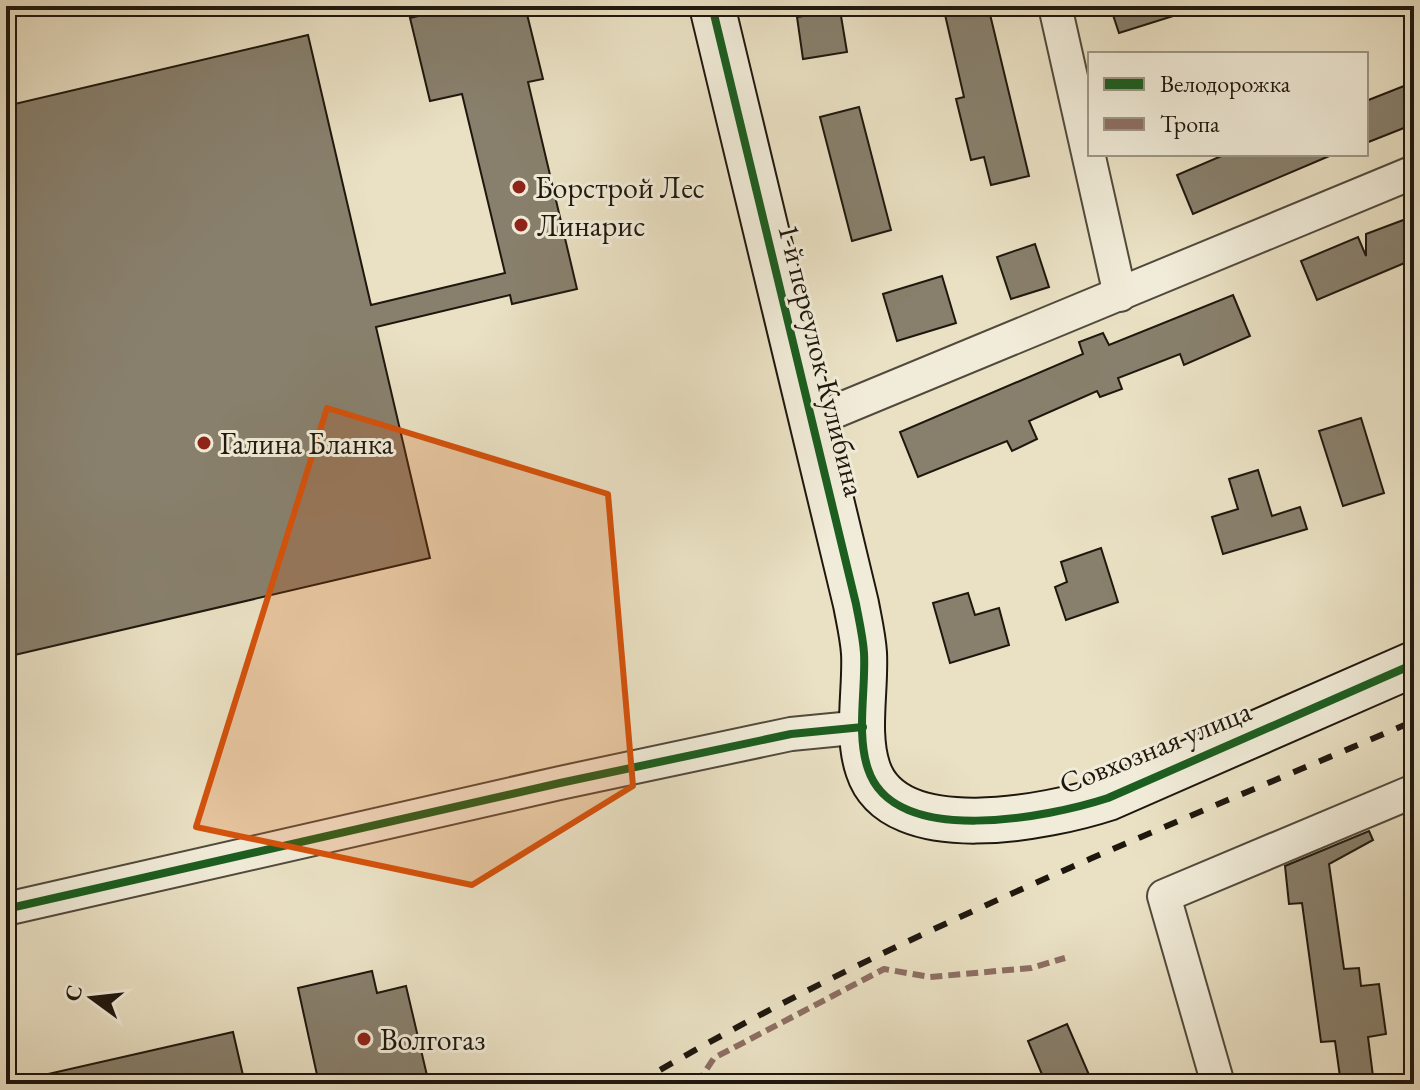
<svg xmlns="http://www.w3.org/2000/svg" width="1420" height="1090" viewBox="0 0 1420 1090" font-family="'EB Garamond',serif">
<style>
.building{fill:#88806d;stroke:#1e170e;stroke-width:2}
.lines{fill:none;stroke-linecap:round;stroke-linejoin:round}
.street-casing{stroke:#514a3c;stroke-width:36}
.secondary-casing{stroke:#1e170e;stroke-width:48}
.street{stroke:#f1ecd9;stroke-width:32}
.secondary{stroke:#f1ecd9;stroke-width:44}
.rail{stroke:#1e170e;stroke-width:6;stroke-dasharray:14 14;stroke-linecap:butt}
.quiet{stroke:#8d6e63;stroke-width:6;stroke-dasharray:12 6;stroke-linecap:butt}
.cycleway-casing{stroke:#f1ecd9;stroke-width:13}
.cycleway{stroke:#1b5e20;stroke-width:8}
.marked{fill:#d4520c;fill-opacity:0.2;stroke:#d4520c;stroke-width:6;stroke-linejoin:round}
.poi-dot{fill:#8f2418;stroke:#f1ecd9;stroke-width:3}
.labels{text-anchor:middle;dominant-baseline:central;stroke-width:6;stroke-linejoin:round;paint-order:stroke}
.poi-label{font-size:30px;fill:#1e170e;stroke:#f1ecd9;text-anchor:start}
.street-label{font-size:30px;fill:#1e170e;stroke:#f1ecd9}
</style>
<rect width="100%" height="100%" fill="#eae1c4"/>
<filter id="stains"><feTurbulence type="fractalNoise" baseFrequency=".0025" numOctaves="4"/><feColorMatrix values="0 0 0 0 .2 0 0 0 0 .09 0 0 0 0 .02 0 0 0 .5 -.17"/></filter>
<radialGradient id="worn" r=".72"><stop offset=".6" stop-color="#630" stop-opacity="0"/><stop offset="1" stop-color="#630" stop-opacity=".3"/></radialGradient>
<g class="building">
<polygon points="441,6 525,6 543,79 528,82 577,289 512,304 510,295 376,327 430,558 6,657 6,106 308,35 371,305 505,273 462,94 430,101 410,18 442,10"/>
<polygon points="943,6 988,6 1029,176 991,185 984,157 971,160 956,99 964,97"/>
<polygon points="1110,6 1188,6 1189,11 1119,33"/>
<polygon points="840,10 847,52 803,59 797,17"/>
<polygon points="1414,82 1414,124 1366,143 1366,101"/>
<polygon points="859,107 891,230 852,241 820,117"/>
<polygon points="1226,154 1334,154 1193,214 1177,175"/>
<polygon points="1414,216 1414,259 1317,300 1301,261 1358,237 1366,256 1366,234"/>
<polygon points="1035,244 1049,287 1011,299 997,257"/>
<polygon points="942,276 956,323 897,341 883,294"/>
<polygon points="1233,295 1250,336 1184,365 1180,354 1118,378 1122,389 1100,397 1097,391 1029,421 1037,439 1012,451 1007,441 918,477 900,432 1083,354 1079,342 1103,333 1109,345"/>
<polygon points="1361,418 1384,493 1343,506 1319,431"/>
<polygon points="1258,470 1272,516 1300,507 1307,529 1223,554 1212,517 1238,509 1229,479"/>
<polygon points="1101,548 1118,602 1066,620 1055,587 1067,582 1061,562"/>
<polygon points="968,593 975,615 999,608 1009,645 950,663 933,603"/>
<polygon points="1369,831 1373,840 1329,864 1344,969 1359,968 1361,986 1379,984 1386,1034 1368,1037 1374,1084 1341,1084 1335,1041 1321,1042 1302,903 1289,904 1285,866"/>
<polygon points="372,971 377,993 406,986 429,1084 319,1084 298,988"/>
<polygon points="1067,1024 1093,1084 1046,1084 1028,1041"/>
<polygon points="233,1032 245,1084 49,1084 48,1074"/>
</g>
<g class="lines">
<defs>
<g id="street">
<polyline points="1055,6 1120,295"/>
<polyline points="812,421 1414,172"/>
<polyline points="6,909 560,783 791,734 863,727"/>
<polyline points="1218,1084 1164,896 1414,791"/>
</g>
<path id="secondary" d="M712,6L856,604C859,620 863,637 864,653C866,689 856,734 868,769C894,849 1050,817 1108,798L1414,664"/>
</defs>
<use href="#street" class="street-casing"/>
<use href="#secondary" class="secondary-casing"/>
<use href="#street" class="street"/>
<use href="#secondary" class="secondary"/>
<path class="rail" d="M636,1084C884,938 1151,834 1414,721"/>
<polyline class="quiet" points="697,1084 714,1058 884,969 930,977 1031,968 1065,958"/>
<defs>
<g id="cycleway">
<path d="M712,6L856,604C859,620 863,637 864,653C866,689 856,734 868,769C894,849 1050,817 1108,798L1414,664"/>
<polyline points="6,909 560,783 791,734 863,727"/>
</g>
</defs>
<use href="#cycleway" class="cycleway-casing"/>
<use href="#cycleway" class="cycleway"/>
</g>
<path class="marked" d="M327,408L608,494L633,786L472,885L196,827Z"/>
<g class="poi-dot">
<circle cx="519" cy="187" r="8"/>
<circle cx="521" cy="225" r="8"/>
<circle cx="204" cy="443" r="8"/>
<circle cx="364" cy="1039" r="8"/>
</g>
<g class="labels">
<g class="poi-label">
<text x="535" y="187">Борстрой Лес</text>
<text x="537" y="225">Линарис</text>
<text x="220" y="443">Галина Бланка</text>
<text x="380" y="1039">Волгогаз</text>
</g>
<g class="street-label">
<text transform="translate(822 360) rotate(76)">1-й переулок Кулибина</text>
<text transform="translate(1155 747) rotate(-22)">Совхозная улица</text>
</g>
</g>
<rect width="1420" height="1090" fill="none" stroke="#eae1c4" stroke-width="32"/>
<rect x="8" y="8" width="1404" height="1074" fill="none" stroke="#1e170e" stroke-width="4"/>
<rect x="16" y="16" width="1388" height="1058" fill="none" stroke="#1e170e" stroke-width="2"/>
<rect x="1088" y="52" width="280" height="104" fill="#f1ecd9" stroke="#9d9788" stroke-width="2"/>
<rect x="1104" y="78" width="40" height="12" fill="#1b5e20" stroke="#9d9788" stroke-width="2"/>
<text x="1160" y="92" font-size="24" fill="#1e170e">Велодорожка</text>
<rect x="1104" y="118" width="40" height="12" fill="#8d6e63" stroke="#9d9788" stroke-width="2"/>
<text x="1160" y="132" font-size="24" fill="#1e170e">Тропа</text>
<g transform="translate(92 998) rotate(285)" stroke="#f1ecd9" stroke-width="6" paint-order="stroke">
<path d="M0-6L14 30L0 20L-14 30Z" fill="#1e170e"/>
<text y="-12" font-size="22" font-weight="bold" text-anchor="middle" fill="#1e170e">С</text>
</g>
<rect width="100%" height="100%" filter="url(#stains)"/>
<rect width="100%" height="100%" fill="url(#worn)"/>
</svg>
